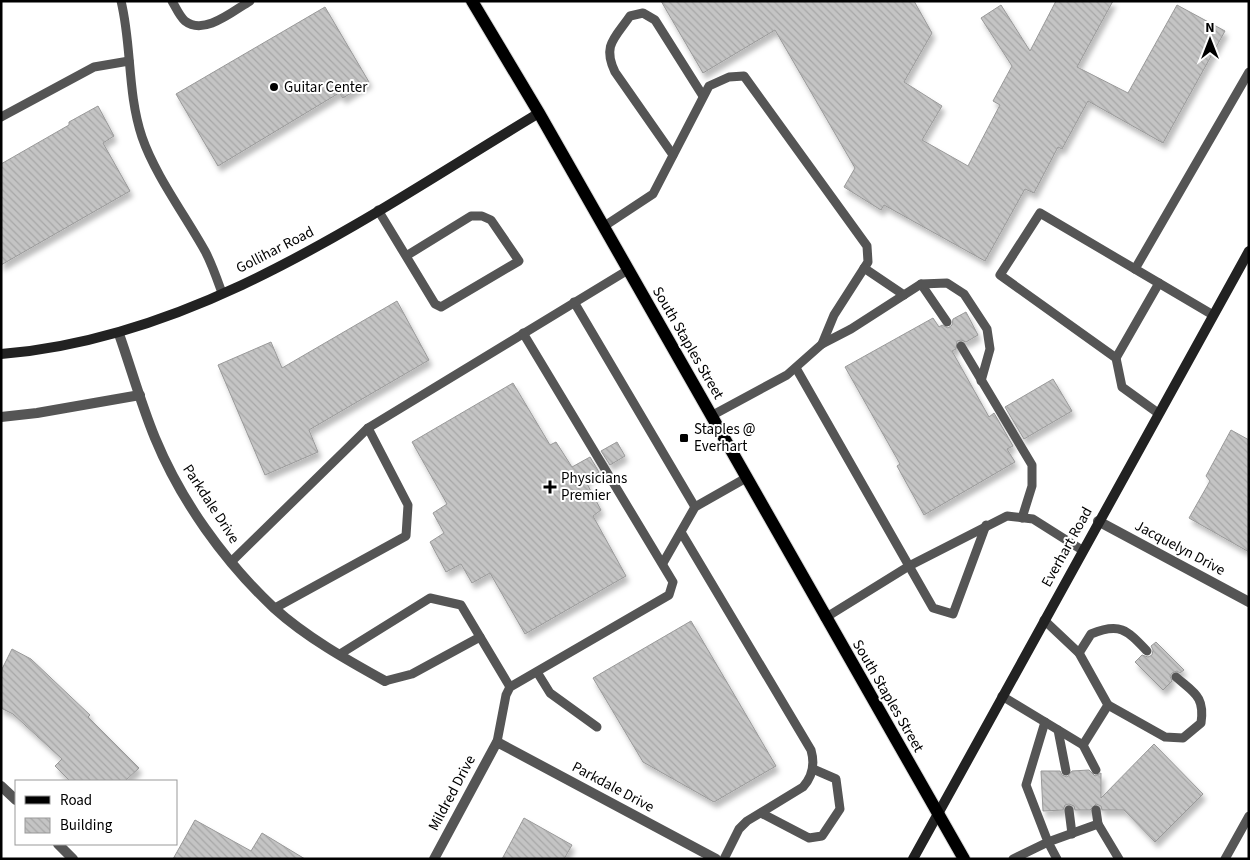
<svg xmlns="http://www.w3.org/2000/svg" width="1250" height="860" viewBox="0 0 1250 860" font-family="'Source Sans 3',sans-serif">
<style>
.building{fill:url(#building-back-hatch);stroke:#999;filter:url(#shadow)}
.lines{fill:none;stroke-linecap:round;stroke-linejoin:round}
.primary-casing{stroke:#dbdbdb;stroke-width:14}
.service{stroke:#555;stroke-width:9}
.minor{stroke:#555;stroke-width:10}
.secondary{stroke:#222;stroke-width:10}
.primary{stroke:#000;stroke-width:12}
.poi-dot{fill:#000;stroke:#fff;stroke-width:2}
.labels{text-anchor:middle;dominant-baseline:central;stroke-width:4;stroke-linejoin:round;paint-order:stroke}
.poi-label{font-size:15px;fill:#000;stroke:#fff;text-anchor:start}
.street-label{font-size:15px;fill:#000;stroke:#fff}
</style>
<defs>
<pattern id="building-back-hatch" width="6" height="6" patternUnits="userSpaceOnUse" patternTransform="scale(1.25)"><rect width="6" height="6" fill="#c4c4c4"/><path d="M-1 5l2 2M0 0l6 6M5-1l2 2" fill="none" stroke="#a7a7a7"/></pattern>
<filter id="shadow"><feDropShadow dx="3" dy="5.5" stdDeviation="2.5" flood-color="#0004"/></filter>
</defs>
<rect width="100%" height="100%" fill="#fff"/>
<g class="building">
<polygon points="661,1 914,1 932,33 904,82 942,106 922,140 968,166 1000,105 993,101 1012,66 981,18 1001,5 1030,51 1056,1 1113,1 1077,67 1128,93 1177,5 1225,31 1163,143 1088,101 1062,149 1058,147 1034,193 1025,189 985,261 884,205 881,210 844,187 855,168 775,30 703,73"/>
<polygon points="325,7 369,82 343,98 339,93 218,166 176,94"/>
<polygon points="98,106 114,136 103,143 130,191 1,265 1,164 69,125 69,122"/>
<polygon points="397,301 429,360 309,430 318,452 265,475 218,365 271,342 282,368"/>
<polygon points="966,312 978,335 966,342 961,340 957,341 956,349 952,351 989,417 994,413 1013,446 1007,449 1015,462 924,515 897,466 900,464 845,367 933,318 939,327 942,325 948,328 952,325 953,319"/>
<polygon points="1053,379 1072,411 1024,439 1005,407"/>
<polygon points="513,383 550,445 556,442 572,467 590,457 599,472 585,480 601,510 593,516 626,576 525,634 490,573 472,583 461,564 446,572 430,542 444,533 433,513 447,504 412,442"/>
<polygon points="1231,430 1249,440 1249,552 1189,518 1210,481 1206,476"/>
<polygon points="617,442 625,456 610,465 601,451"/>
<polygon points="691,621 776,766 714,802 643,762 593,678"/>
<polygon points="1156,642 1184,670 1180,673 1177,671 1172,673 1170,676 1172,681 1163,690 1135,662 1142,655 1148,657 1152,655 1153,650 1151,646"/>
<polygon points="12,649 31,659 90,715 88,717 139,768 125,781 70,781 55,766 62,759 13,714 1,708 1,671"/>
<polygon points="1154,744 1203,794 1155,842 1124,810 1102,810 1101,806 1096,804 1090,810 1075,810 1074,806 1069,804 1065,805 1063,810 1043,811 1041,771 1060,771 1062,775 1067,777 1072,771 1089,770 1095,776 1101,773 1101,798"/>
<polygon points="524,818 572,845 564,859 502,859"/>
<polygon points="195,820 251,851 262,833 305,859 173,859"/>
</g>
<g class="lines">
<defs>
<polyline id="primary" points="472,1 539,113 964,859"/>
</defs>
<use href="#primary" class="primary-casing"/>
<g class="service">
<path d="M121,1C132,46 127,92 142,137C155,175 185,215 205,251C212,264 217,279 222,293"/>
<path d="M172,1C176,8 180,17 185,21C204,36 233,11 250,1"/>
<polyline points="1,117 94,67 129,61"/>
<path d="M673,155L615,72C602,45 615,38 630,16L643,13L655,20L703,96"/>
<polyline points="378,210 435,304 441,307 519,261 491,220 482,216 471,216 406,256"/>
<polyline points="603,227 653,194 709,86 729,77 744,76 867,246 868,262 834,315 822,344 787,375 711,416"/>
<polyline points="864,268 904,295"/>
<polyline points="1135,269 1040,213 1000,275 1116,358 1122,387 1158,413"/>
<polyline points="921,284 947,322"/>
<polyline points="574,302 695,507"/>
<polyline points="1213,315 1135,269 1249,72"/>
<polyline points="822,344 851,329 921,284 947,283 964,294 987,329 990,349 981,381"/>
<polyline points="961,346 1032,465 1032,486 1022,518"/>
<polyline points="1116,358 1159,283"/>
<polyline points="796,368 933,608 953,614 986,525"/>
<path d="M681,532L811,750C815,764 813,776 803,787L747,821L739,829L724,859"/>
<polyline points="232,561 368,428 628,270"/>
<polyline points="663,563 695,507 746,478"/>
<polyline points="275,608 406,536 408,505 368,428"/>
<polyline points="825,618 909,566 1007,516 1033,519 1082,550"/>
<path d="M1079,653L1091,634C1120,622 1127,630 1147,651"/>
<polyline points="340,654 430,598 461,605 510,687"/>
<polyline points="537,672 550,693 597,727"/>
<polyline points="385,681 412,674 480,637"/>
<polyline points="1002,696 1083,745 1108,705 1079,653 1044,620"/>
<path d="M1108,705L1165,737L1183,738L1201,723C1205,696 1194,693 1176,677"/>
<polyline points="1058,730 1066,771"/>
<polyline points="497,742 506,695 510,687 669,595 673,582 523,333"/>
<polyline points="1083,745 1096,770"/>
<polyline points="1069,810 1072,834"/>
<polyline points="761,813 809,838 822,836 840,809 836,779 813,769"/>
<polyline points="1098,824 1119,859"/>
<polyline points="1013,859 1048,842 1026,785 1045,722"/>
<polyline points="1057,859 1048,842 1098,824 1096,810"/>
<polyline points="1225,859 1249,816"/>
</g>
<g class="minor">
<path d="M119,334C131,368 141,404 155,438C181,501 224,561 274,608C306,637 347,660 385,681"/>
<polyline points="1,417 37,413 140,395"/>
<polyline points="1098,521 1249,602"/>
<polyline points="1,786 16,800"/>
<polyline points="58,844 73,859"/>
<polyline points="434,859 497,742 716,859"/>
</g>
<g class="secondary">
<path d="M1,354C201,338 372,213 539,113"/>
<polyline points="913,859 1249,251"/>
</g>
<use href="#primary" class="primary"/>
</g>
<g class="poi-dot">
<circle cx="274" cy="87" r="5"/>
<rect x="679" y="433" width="10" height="10" rx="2.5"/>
<path d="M547.5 479.5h5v5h5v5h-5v5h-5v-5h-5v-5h5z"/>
</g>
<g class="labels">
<g class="poi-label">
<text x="284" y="87">Guitar Center</text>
<text x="694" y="429">Staples @<tspan x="694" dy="17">Everhart</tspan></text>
<text x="561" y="478">Physicians<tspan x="561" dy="17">Premier</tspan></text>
</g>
<g class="street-label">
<text transform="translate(275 250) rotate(-27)">Gollihar Road</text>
<text transform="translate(688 343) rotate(60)">South Staples Street</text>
<text transform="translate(211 504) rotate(57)">Parkdale Drive</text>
<text transform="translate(1067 547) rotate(-61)">Everhart Road</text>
<text transform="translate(1180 548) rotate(28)">Jacquelyn Drive</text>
<text transform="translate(888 696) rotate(60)">South Staples Street</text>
<text transform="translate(613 787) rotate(28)">Parkdale Drive</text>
<text transform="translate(452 793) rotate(-62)">Mildred Drive</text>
</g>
</g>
<rect width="1250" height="860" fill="none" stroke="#000000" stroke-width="5"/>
<rect x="15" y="780" width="162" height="65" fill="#ffffff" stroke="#999999"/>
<rect x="25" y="796" width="25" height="8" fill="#000000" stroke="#999999"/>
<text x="60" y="805" font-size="15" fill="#000000">Road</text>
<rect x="25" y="818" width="25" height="15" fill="url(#building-back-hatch)" stroke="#999999"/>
<text x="60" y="830" font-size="15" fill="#000000">Building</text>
<g transform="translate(1210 40)" stroke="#ffffff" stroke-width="4" paint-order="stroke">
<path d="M0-4L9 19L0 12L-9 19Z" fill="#000000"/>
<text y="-8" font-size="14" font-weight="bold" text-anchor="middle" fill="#000000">N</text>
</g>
</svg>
